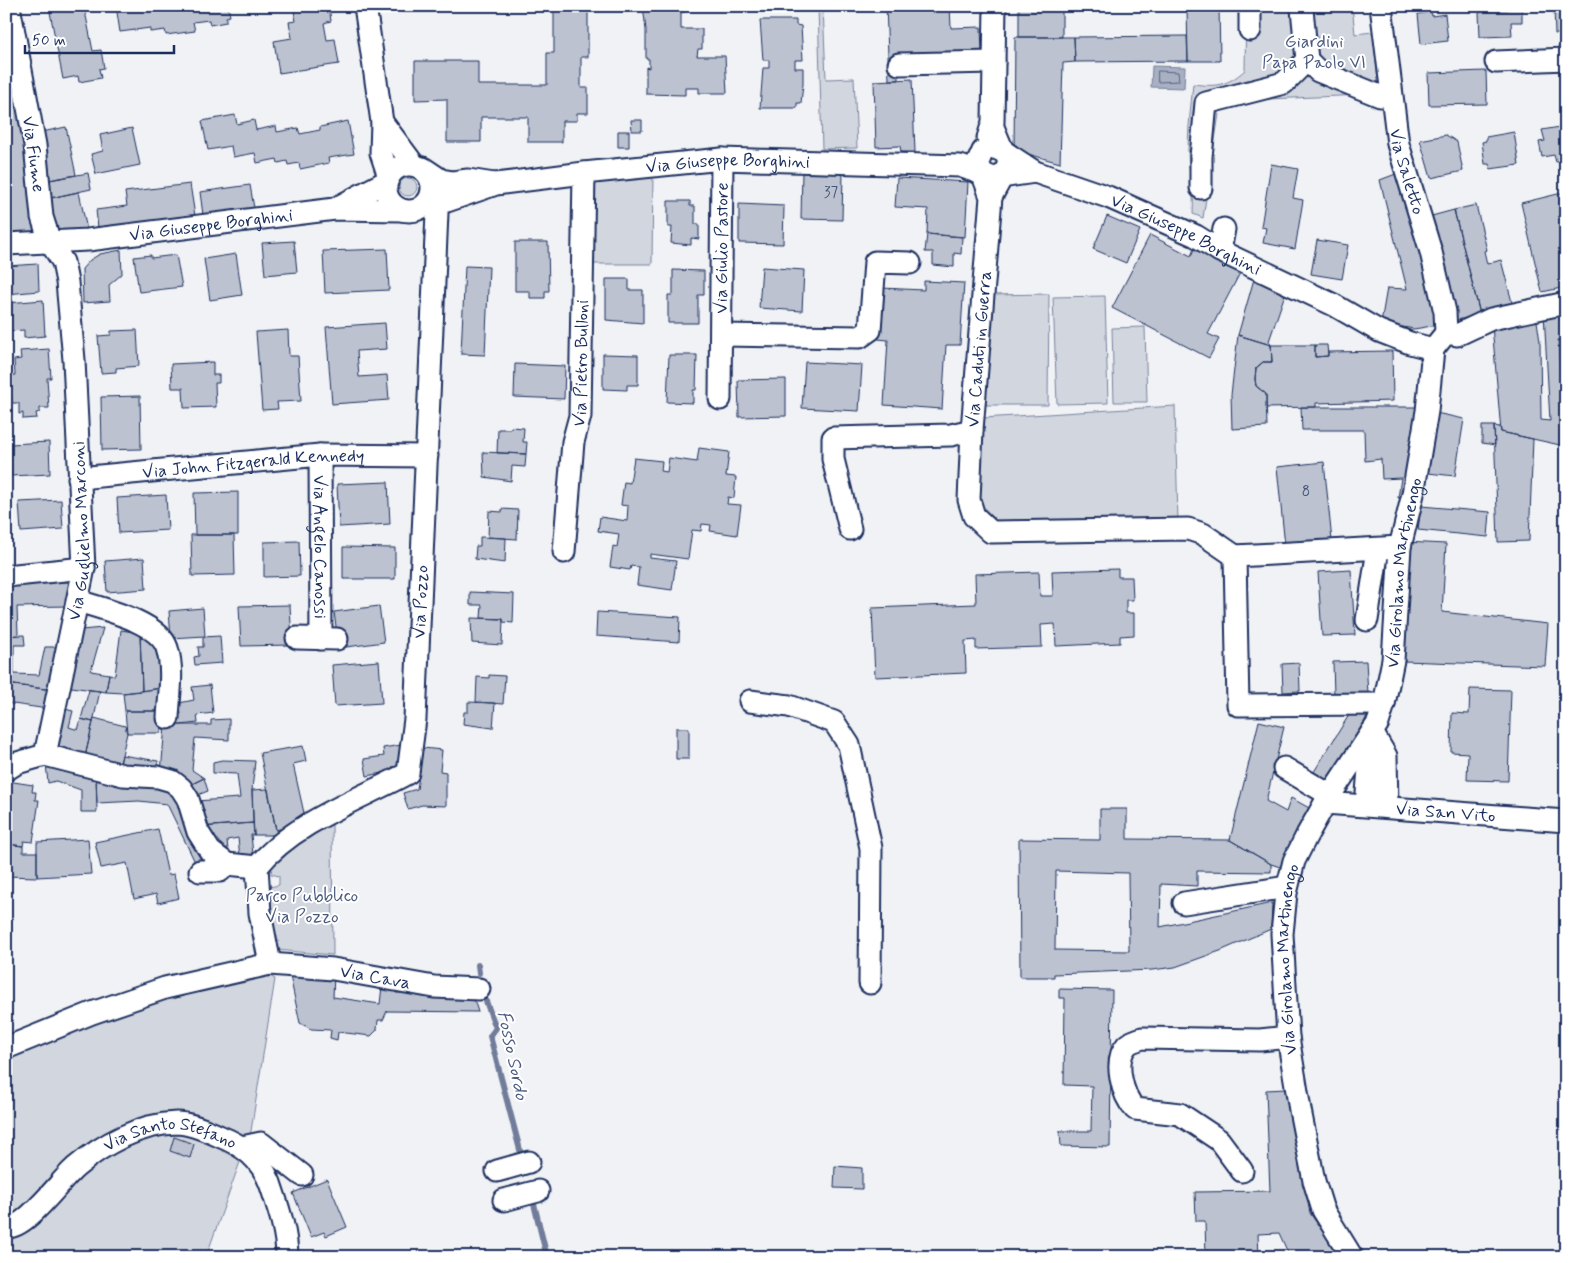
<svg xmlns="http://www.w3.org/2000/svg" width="1572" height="1263" font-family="Mynerve,sans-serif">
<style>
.green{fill:#d2d6df;stroke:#76829e}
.water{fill:#a8b0c2;stroke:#707c9a}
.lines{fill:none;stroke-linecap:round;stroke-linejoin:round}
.shore{stroke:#536386;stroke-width:1}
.stream{stroke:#707c9a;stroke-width:6}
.building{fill:#bcc2d0;stroke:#1b2f5e;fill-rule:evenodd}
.minor-casing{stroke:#1b2f5e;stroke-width:25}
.minor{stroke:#fff;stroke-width:21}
.labels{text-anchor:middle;stroke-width:4;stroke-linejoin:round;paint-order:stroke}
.number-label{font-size:15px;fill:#43547a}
.park-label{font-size:18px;fill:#49597e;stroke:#fff}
.street-label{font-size:18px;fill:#1b2f5e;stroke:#fff}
.water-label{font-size:19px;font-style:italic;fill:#4c5c81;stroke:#fff}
</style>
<rect width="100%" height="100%" fill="#f1f2f5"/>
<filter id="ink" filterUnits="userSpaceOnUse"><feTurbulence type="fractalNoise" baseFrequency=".02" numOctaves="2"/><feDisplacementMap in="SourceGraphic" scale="10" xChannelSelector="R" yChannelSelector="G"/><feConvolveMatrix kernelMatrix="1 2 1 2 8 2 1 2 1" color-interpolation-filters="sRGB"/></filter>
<g filter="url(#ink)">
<!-- green -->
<path class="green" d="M818,6H823L826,79L854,78L857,148L822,149Z
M1246,6H1288C1294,9 1341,6 1352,6L1355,34L1373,32L1379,91L1363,95L1221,101L1203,218L1193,214C1195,191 1188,173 1188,150C1188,128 1191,106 1193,84C1216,87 1227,86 1245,70Z
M653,172L652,264H593L594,181Z
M399 187a9 9 0 1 1 18 0a9 9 0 1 1-18 0Z
M1049,294L1048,405H986L990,295Z
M1105,296L1108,403L1057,404L1053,297Z
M1145,327L1147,402H1114L1112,328Z
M1175,406L1178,522L1002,527L979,502L983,418Z
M332,821L333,955L277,950L269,887L279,885V876L271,874L273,859Z
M254,967L275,979L251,1131L206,1257H6V1070L19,1046Z"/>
<!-- water -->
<path class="water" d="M1152,66L1185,67L1184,88L1151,87Z"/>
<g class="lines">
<!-- shore -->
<path class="shore" d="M1158,71L1178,72L1179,81L1158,82Z"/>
<!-- stream -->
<path class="stream" d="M478,965L479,973
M484,996L496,1028L490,1036L520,1150
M534,1204L547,1257"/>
</g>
<!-- building -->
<path class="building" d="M79,6H84L93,51L101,50L104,68L99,69L101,78L79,82L78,76L63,79L50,12Z
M116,6H228L230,16L226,17V22L210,25L209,20L193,22L195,31L166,35L165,30L150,32V28L120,32Z
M293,6H329L331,21L324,23L327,40L335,39L339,64L279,73L274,41L292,38L289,22L296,21Z
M403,6H433V12H403Z
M554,6H588V57H581V88H588V113H577V121H562V142H528V117H481V142H447V99L415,100V61H478V85H547V53H554Z
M643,6H685V12H681V29H702V49H698L697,56H725L727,93H699V88H685V95L646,94V67L649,68V59H646V30Z
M886,6H950L951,28L981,27L982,53L898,56L899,80H889Z
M1019,6H1062V37H1019Z
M1187,6H1219L1220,61H1188Z
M1507,6H1522V22H1511L1512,36L1480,37L1479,12L1508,10Z
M1554,8H1566V34H1555Z
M1431,12L1432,16L1445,14L1448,41L1421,44L1418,14Z
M760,20H796V25L801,26L803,60H795V68H803V84L801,103H797V108H760L763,68H769V60H763Z
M1187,36L1188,61L1075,62L1074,37Z
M1015,37H1074L1075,62L1063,63L1060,163L1014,150Z
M1486,71L1487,104L1429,105L1428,73Z
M912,79L915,152H901L900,146L876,147L874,81Z
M14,83L25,128L37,236L12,237L11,153L6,154V84Z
M235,115L237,124L254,120L256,130L276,126L277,132L298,128L300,134L320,130V127L348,121L354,154L328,158L329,163L300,169L299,163L288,165L287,161L278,163L277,159L257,163L255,153L233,157L231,146L208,150L202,121Z
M631,120H642V131H632Z
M1566,126V160L1556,162L1554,155L1542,157L1539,142L1545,141L1542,130Z
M66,127L76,175L44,181L37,133Z
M132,128L140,165L96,174L91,154L103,151L100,135Z
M618,131H629V147H618Z
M1514,132L1519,165L1490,169L1489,164H1485L1482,142L1486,141V137Z
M1446,135L1457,142L1463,171L1431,178L1420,140Z
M1271,164L1298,169L1293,198L1303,200L1295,249L1263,243L1266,228L1261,227Z
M802,171L843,172L842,220L801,219Z
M1401,172L1437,294L1438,325L1414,329L1381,323L1387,288L1407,289L1380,180Z
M88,173L91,189L46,199L44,181Z
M897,178L968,182L965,237L927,234L928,209L895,207Z
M190,184L195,216L98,228L96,210L127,206L125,192Z
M250,185L254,208L203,215L200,192Z
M79,192L87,230L53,234L46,199Z
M1566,192V287L1542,292L1521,203Z
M668,201H690V206H695V224H699V239L691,238V245L671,243L672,227H668Z
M739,204L784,206L783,244L739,243Z
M1476,205L1487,250L1484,251L1487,264L1501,260L1513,306L1480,314L1454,210Z
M1454,210L1480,314L1454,321L1428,217Z
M1107,216L1140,230L1126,263L1093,249Z
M927,234L962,237L961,254L954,253V267L933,265V252H925Z
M1150,235L1191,256L1194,249L1240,273L1208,334L1219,339L1209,358L1112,308Z
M1317,240L1348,245L1342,279L1311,274Z
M294,241L297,272L265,275L262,243Z
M515,242H548L549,291H545V298H530V291H515Z
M387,249L389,290L325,293L323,251Z
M121,250L122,274L109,285L110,301L83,303L82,269L90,260L100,254Z
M236,254L242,295L210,300L204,259Z
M151,255V258L176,255L182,287L139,292L134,257Z
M38,264L39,291L6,294V266Z
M465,266L489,267L485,355L461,354Z
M762,267L804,270L802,311L759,308Z
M673,270L704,271V295H698V323H668V295H673Z
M606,279H629V290H643V323L606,320Z
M1254,279L1285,294L1269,341L1271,345L1238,335Z
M924,281L964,283L960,345H946L942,409L884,405L888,340L878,339L881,288L924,290Z
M43,300L45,336L24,338V330L10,331L8,303Z
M1563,312L1566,322V338L1558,339L1562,402H1566V431H1561L1560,445L1501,432L1492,325L1536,314L1540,342L1541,420L1550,421L1544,313Z
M385,323L387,349L357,351L359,377L387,375L389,400L332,404L326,327Z
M137,330L139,366L116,368V372L101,373L98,336L111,335V331Z
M288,330L289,356H298L301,401L277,402L278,409L262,410L256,332Z
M1238,335L1271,345L1272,362H1263L1256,368L1255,379L1256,386L1266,394L1267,427L1232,429L1231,395Z
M1271,345H1315V357L1328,356V352L1392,351L1393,401L1316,403V407L1266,408V394L1256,386L1255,379L1256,368L1263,362H1272Z
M1315,345H1327L1328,356L1315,357Z
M49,349L51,378H47L49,408H40V412L36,413L37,418L23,419V413L19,414V403H12L10,375H15L14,360L21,359L20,351Z
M603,354L638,355V385H627V390L603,389Z
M669,355H697L696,390H693V403L667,402Z
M213,362V375H219V383H215L216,407L184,408L183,388H172L171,364Z
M805,362L862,365L859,411L802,408Z
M515,364L565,366L564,399L514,397Z
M786,379V416L739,417L738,380Z
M140,396L141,449L102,450L101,397Z
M1301,407H1416L1403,497L1398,498L1401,478L1382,479L1381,459L1365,461L1364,430H1302Z
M1436,413L1464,419L1455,476L1428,473Z
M1482,426H1494L1495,445L1482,443Z
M1494,426L1500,427L1501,432L1533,439L1529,541L1498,542Z
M511,427L524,428L523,442H527L526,454L497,453L498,429H510Z
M49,442L50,474L11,476L10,444Z
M699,448L729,452L726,476L736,477L734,498L728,497L727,504L741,505L737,535L710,531L711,525L702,524L701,531L692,530L688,559L650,554V558L676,561L672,590L637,585L639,567L631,566L630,570L610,567L613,546L617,547L619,534L598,531L600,517L627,521L628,506L621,505L624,482L630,483L634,458L662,461L661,471L667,472L669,458L697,462Z
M483,452L526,454L525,467L512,466L511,481L484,477Z
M1324,462L1332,541L1285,546L1277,467Z
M388,482L390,524L339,527L337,484Z
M238,492V535H195L194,493Z
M166,495L168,530L119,533L117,498Z
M61,500L63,529L21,532L19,502Z
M1421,506L1490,512L1488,537L1418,530Z
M502,509L518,510L517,539L488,537L489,511L502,512Z
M191,535H234L235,575L192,576Z
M480,537L506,538L505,563L475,559L476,546H480Z
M299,541L300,576L264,577V542Z
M1405,542L1446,544L1442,612L1548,624L1545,666L1403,661L1405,643H1401Z
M343,547L395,548V579H343Z
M144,558L146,589L107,592L105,561Z
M1118,569V577H1132L1133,600H1126V613H1134V635L1120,636V643L1056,646L1055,624L1041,625L1042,647L976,649V640L965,641L966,673L875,677L872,608L976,604L975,574L1039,572L1040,596H1053L1052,571Z
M1351,570L1355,635L1322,636L1318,572Z
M53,582H72L68,606L17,607L18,635L6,636V586Z
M470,592L514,594L513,623L503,622V619L481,618L482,605H470Z
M290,605L292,645L241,646L239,606Z
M379,606L384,642L339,648L334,612Z
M203,608L205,636L171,638L169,611Z
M597,612L680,617L679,642L596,636Z
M471,618L503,619L502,645L472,643Z
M103,628L91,671L109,674L106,692L65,686L81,630Z
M121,630L140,633L142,691L123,693L106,692L109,674L115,675Z
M140,633L160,643L162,688L142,691Z
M24,635L25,645H14V674L39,675L45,647H63L53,690L6,684V636Z
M220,636L222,663L195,665L194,657L199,656L198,647H203V637Z
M379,661L382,703L335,706L332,665Z
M1366,661L1368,694L1334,695L1333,662Z
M1299,663L1300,691L1283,692L1282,664Z
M489,675L505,676L503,704L476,702L477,677L489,678Z
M6,684L53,690L48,709L6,703Z
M210,685L213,713L197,715L198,723L172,726L171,715L181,714L179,703L194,700L192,687Z
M162,688L161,711H125L123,693Z
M1470,689L1511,690L1508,781L1467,780L1468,753L1451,752L1452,713L1469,714Z
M89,690L100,691L93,722L81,719Z
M468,702L495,703L493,728L463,724L464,712H468Z
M61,708L73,711L69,727L78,730L81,719L93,722L84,761L54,751Z
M125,711H161V733H127Z
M1368,713L1361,731L1326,786L1312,775L1349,715Z
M94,718L125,726L127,733L119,768L84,761Z
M229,719V740L195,738L192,770L204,778L190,785L161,773L165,725H211V720Z
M1259,721L1284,727L1266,801L1286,812L1291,798L1311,809L1283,868L1271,864L1230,840Z
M676,728H689V759H676Z
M401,745L399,766L392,767V771L367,776L364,759L384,756L383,748Z
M303,746L306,761L293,764L306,822L276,830L260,753Z
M423,748L442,750L440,771L446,772V806L422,805L408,809L403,793L417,789Z
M122,755L158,761V772L119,768Z
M222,760L255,761L252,790L253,823L200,827L196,801L240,798L237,774L213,773V762Z
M46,764L96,775L97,812H81V790L56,781L48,783Z
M96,775L173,790L207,856L195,862L167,804L139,801L97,803Z
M204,778L208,791L195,796L190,785Z
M7,781L33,785L32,792H36L35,800H39L33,842L24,841L23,846L6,844Z
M268,789L277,835H254L252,790Z
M1100,809H1127V839L1230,840L1271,864V872L1197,871V886L1161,884L1160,927L1272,903L1271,929L1220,951L1175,967L1152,970L1054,974V977H1020L1019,839L1100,840ZM1056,871L1128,873L1129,951L1055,950Z
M253,823L254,835H251L253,854L240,858L238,838L227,840L228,850L218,851L200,827Z
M158,829L168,875L174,874L179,898L158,903L156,894L134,899L127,863L101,868L95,842Z
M88,839L91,874L37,877V842Z
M6,844L23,846V852H37V877L6,876Z
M334,974L333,997L380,1004L382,986L391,987L396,993H472L478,1012L387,1011L383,1020H378L377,1030L371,1036L338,1032L337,1040L330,1038L331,1030L311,1029L300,1023L290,976Z
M1059,989L1112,990L1110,1147L1061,1146L1060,1131H1091L1092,1086L1064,1085L1065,998H1059Z
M1286,1089L1310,1213L1340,1257H1290L1279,1233L1258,1234L1259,1257H1206L1205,1221H1196L1195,1192L1270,1191L1266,1090Z
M174,1137L194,1144L190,1158L170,1151Z
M835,1166L862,1168V1189L834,1188Z
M327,1179L347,1227L326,1236L324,1232L311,1237L293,1193Z"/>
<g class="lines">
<!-- minor casing -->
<g class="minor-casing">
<g id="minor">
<path d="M365,6L382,122L381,153L389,177"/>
<path d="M1250,6V30"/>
<path id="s1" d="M1381,6L1398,144L1431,252L1445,312L1446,333"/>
<path d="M1307,60L1318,71L1380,96"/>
<path d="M1496,62L1566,59"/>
<path d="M899,64L994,62"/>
<path d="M382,122L414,165"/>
<path id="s2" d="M993,127L1003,151L1035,172L1108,197L1196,236L1220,251L1334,305L1379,331L1410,343L1433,349"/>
<path d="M988,138L993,122L995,6"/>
<circle cx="409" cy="188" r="23"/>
<path d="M423,168L441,180L453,182L468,180L494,184"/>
<path d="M1201,188V157L1206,103L1284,83L1307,60L1302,9"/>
<path id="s3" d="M427,203L447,201L496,184L584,173L722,159L960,166L994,178L1035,172"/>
<path d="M338,207L387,181"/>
<path id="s4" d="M6,244L88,240L335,209L402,210"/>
<path d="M1220,251L1224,229"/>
<path d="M1446,333L1457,335L1491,319L1566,303"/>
<path d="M722,335L860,337L870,330L875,262L910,263"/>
<path id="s5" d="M720,399L722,159"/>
<path d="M972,430L969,500L974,516L991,532L1188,529L1203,534L1235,556"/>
<path id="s6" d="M320,455L321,639"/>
<path id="s7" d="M79,478L320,455L427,456"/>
<path id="s8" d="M850,529L833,459V438L951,435L972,430L991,197L1009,164L1006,153L993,147L983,151L978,162L991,197"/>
<path id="s9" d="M564,552L573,442L580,416L584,173"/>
<path d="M6,576L84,568"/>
<path d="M78,601C103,609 159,622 167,648C174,670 169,696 168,718"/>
<path d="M1367,620L1378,549"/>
<path d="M297,638L337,639"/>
<path d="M750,701L789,706L834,722L849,745L871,848L870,983"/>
<path d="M1384,704L1238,705L1235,556L1400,547"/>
<path d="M1372,732L1386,756L1387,806"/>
<path d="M45,755L123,775L158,777L172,781L181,788L188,799L198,832L210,851L227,864L257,867"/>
<path d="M1284,768L1330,795"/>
<path id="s10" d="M6,770L17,763L45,755L84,568L74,360L67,282L63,262L50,242L42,217L35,145L9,6"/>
<path id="s11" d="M1325,803L1566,821"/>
<path d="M1366,805L1372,732"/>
<path d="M200,871H220L227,864"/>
<path d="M1184,903L1287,887"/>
<path id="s12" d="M270,964L260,913L257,867C294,822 358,800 408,773L415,719L437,213V203L433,189"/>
<path id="s13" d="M6,1048L92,1013L165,988L270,964L333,969L434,987L479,989"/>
<path d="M242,1147L261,1143L302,1175"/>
<path d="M497,1171L529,1162"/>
<path d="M1242,1171L1219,1140L1180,1114L1135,1109C1122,1095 1113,1061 1127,1045C1130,1042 1137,1040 1142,1038L1260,1040L1288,1037"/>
<path d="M504,1200L538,1191"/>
<path id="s14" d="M6,1227C26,1230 61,1179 76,1167C103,1144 140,1124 176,1123C190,1123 206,1130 219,1136C244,1146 260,1158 270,1183C278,1207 287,1231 287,1257"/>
<path id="s15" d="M1352,1257L1323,1210L1314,1181L1300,1110L1288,1037L1282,934L1286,893L1294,861L1307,835L1325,803L1378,723L1384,704L1393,660L1400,547L1413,494L1427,411L1433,349L1446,333"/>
</g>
</g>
<!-- minor -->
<use href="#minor" class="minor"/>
</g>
</g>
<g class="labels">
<!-- number labels -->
<g class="number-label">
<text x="831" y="197">37</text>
<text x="1306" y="496">8</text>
</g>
<!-- park labels -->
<g class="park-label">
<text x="1314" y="47">Giardini<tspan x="1314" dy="21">Papa Paolo VI</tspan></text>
<text x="302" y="901">Parco Pubblico<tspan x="302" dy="21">Via Pozzo</tspan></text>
</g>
<!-- street labels -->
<g class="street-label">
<text transform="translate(34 154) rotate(82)" y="6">Via Fiume</text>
<text dy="6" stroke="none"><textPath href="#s3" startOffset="305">Via Giuseppe Borghini</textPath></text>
<text dy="6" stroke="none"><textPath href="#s1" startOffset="168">Via Saletto</textPath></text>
<text dy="6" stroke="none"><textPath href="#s4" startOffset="206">Via Giuseppe Borghini</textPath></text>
<text dy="6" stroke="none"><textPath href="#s2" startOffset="228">Via Giuseppe Borghini</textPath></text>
<text dy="6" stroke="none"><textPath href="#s5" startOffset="151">Via Giulio Pastore</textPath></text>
<text dy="6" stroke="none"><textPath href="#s8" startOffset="314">Via Caduti in Guerra</textPath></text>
<text dy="6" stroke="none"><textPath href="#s9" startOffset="190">Via Pietro Bulloni</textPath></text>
<text dy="6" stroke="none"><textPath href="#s7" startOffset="175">Via John Fitzgerald Kennedy</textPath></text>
<text dy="6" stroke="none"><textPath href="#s10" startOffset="270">Via Guglielmo Marconi</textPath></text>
<text dy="6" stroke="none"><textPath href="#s6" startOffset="92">Via Angelo Canossi</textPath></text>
<text dy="6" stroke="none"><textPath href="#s15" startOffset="724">Via Girolamo Martinengo</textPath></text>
<text dy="6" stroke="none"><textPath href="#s12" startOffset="449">Via Pozzo</textPath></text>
<text dy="6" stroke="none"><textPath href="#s11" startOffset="121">Via San Vito</textPath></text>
<text dy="6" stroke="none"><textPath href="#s15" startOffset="310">Via Girolamo Martinengo</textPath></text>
<text dy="6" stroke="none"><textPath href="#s13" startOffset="384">Via Cava</textPath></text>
<text dy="6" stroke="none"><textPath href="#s14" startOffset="199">Via Santo Stefano</textPath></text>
</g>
<!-- water labels -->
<g class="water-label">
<text transform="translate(514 1055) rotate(78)" y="7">Fosso Sordo</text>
</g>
</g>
<!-- margin -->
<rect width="1572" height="1263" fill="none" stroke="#fff" stroke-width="25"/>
<rect x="12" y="12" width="1547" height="1238" fill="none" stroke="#1b2f5e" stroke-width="2" filter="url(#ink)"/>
<!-- scale -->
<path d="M25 45v8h149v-8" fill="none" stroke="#1b2f5e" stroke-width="2.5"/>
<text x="32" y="45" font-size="15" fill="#1b2f5e" stroke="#ffffff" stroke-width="4" paint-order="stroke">50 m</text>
</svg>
